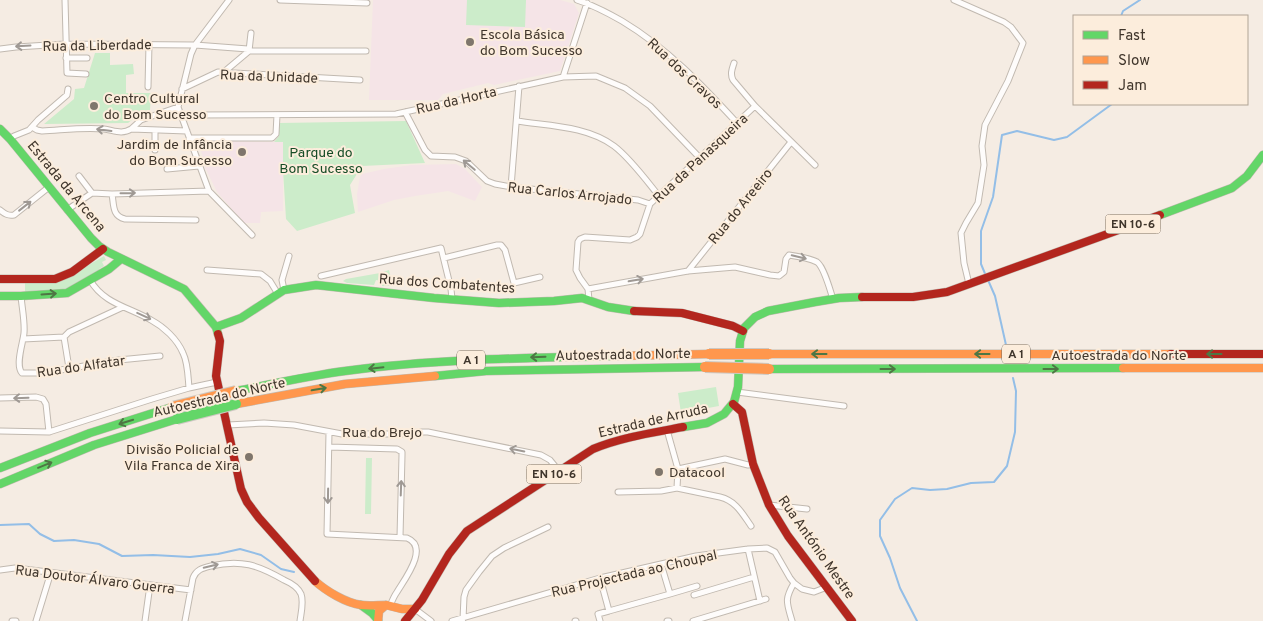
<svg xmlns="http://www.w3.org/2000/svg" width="1263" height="621" font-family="Overpass,sans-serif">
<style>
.education{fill:#f5e4e7}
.green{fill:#ccecca}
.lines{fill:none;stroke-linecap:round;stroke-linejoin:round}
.stream{stroke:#93bee7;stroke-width:2}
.street-casing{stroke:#c1b9b0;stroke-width:7}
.fast-casing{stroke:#c1b9b0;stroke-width:9}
.slow-casing{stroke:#c1b9b0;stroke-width:9}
.jam-casing{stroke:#c1b9b0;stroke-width:9}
.street{stroke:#fefcfb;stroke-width:5}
.fast{stroke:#63d668;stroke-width:8}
.slow{stroke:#ff974d;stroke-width:8}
.jam{stroke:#b3261e;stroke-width:8}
.fast-bridge-casing{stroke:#cdc8c2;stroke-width:12;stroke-linecap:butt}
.slow-bridge-casing{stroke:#cdc8c2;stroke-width:12;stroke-linecap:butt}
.fast-bridge{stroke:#63d668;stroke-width:10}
.slow-bridge{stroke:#ff974d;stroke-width:10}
.oneway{stroke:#9f9994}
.oneway2{stroke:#4e7644}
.poi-dot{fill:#7f766c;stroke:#fceddc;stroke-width:2}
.labels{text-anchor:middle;stroke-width:4;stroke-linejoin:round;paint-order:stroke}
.shield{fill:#fceddc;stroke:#786d61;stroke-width:1}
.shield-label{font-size:12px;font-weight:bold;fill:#40362c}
.poi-label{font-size:14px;fill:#40362c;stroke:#fceddc;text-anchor:start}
.street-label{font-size:14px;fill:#40362c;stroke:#fceddc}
.park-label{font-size:14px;fill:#164c26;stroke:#fceddc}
</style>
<rect width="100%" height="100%" fill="#f5ece3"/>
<!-- education -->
<path class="education" d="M373,0H560L574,4L579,13L560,71L494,85L488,83L443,94L438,100H369Z
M212,141L283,142V211L261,212L260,223H244L217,192L201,159L203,157L199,146H212Z
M456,164L465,169L482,187L475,201L448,191L415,196L394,200L358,212L357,194L360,177L362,174L384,169L412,165Z"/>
<!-- green -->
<path class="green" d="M467,0H526L525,27L466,25Z
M95,53H110V65L133,64L134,74L126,75V93H151L150,110L137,116L128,123L44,124L74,99L75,89L84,88Z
M406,121L425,163L362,166L350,185L355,213L297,231L286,219L283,170V142H274L279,136V123Z
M104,256L106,260L102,262L104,266L99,269L100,271L65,290L25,293V283H41L42,281L82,269Z
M389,270L393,286H382V281L376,280L374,285L347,283L343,281L346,279L380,273Z
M716,387L719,406L681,413L678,393Z
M366,458H372L371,514H365Z"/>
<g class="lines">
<!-- stream -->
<path class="stream" d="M1121,16L1123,11L1140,0
M986,276L981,264V231L993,197L1002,135L1017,131L1054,140L1067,137L1112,104
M988,280L995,296L1006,345
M0,525L29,524L40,534L54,541L74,540L99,544L122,556L153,555L190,557L218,554L240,549L261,555L281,569L294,572
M917,621L900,588L890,558L880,536V520L895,499L912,488L930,490L947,489L971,483L994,482L1007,466L1015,432L1016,391L1013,378"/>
<!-- street casing -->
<g class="street-casing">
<path id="street" d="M65,0L67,73L86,74
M229,0L195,45L191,54L178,107L209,191L252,235
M280,0L367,3
M577,0C593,5 608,13 622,21C667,48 702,85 737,123
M954,0L1004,22L1011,27L1023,43L1008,81L985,125L982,146L984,165L978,203L966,223L961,233L964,263L969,284
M0,49L16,47L65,44L195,45L248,49L249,51H366
M66,58H87
M734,63C732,69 730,74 733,80L755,106L815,165
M224,72L249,51L251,33
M563,77L587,3
M148,87L149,44
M182,89L218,72L360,80
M405,112L425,150L431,156L455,157L466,161L487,181L495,184L511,187L638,200L650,204
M182,118L194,115L396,114L563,77L596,76L625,88L650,106L699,157
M517,121C549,126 587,126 614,146C630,158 646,180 659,196
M32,127L37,130L42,131C63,130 84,127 104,129C113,130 122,135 131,129L187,131
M131,129L141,120L178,107
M189,138H272L276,134L277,115
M10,139L14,136L29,130L38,120L67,95L68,89
M155,150V131
M167,169L199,166
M79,176L92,193
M511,187L519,86
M112,194C114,205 112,216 125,219L196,220
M0,210C5,214 8,216 14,215L49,187
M67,210L92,193L112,194L209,191
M444,258L497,245H501L505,250L514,283L540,277
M207,270L261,274L270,281L278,294
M688,271L791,142
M321,276L441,248L451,289L452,299
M90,280C104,304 129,307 151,320C164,327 177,339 183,353C188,363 188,377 189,388
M588,289L688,271L735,267L770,275L779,276L784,272L786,259L789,255C796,256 811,259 817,262C824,267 830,290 833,299
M284,290L282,280L289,256
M21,296C22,308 25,322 24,333C23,343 15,365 22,373H43L119,360L160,356
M589,300L588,289L580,278L576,270L578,242L580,239L585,237L630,240L637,237L640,234L650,204L755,106
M64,337L69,368
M23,339L64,337L69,332L123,307
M737,392L844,406
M0,398L36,397L43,399L46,404L49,432
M228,425L264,423L294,425L342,434H400L420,432H428L541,455L550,460L559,471
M667,430L678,469L677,488
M0,431L49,432L152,399L189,388L217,382
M329,432L327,534L407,538C430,547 404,580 397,592C394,596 392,601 390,606
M329,447L397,449L402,452V455L400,537
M678,469L725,459L748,465L753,464
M618,492L661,491L677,488L720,497C736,501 742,513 751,526
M769,505L807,509
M748,549L760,601
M0,570L15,568L24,569L191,590
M600,578L609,611L670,594L661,564
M670,594L697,586
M694,595L754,577
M415,609L431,621
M463,619L464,597L466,590L479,572L492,556L504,548L548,527
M12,621H16
M36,621L51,572
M145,621L150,585
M185,621L193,578C196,570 202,568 211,566C241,559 258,565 284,580C291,583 298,587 301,594C304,602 301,613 300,621
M452,621L600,578L696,556L748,549L767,548L775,552L790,578L794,583L802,589L814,592L827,587
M575,621H576
M600,621L598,614L609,611
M667,621H669
M693,621L766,599
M792,621C787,603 784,600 794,583"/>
</g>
<!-- fast casing -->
<g class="fast-casing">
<path id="fast" d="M0,129L10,139L91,238L99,246L108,252L184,289L216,327L218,334
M1160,215L1232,188L1247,176L1263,155
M0,296H21L67,293L109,269L121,259
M216,327L241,318L284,290L316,285L434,298L499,303L554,301L582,298L608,307L634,311
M769,369L1123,368
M435,376L486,371L705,367
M236,391C272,384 308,376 345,371C434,359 524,358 614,356
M683,427L707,423L724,414L734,402L738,387L740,341L744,328L755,317L768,311L815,302L839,298L862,297
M0,468L90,433L172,407
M0,484L94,445L177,419
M361,605L372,613L378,620"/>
</g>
<!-- slow casing -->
<g class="slow-casing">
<path id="slow" d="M769,354H1171
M614,356L709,354
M1123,368H1263
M236,404L345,384L435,376
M315,581C326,591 346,603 361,605C369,606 378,605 386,605
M378,621L379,611L386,605L402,609H415"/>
</g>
<!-- jam casing -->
<g class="jam-casing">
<path id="jam" d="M0,279H55L72,272L103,249
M862,297H913L947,292L1160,215
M634,311L682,313L733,326L743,331
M218,334L220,341L216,376L241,489L247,502L259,518L315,581
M1171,354H1263
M733,404L742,412L753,464L769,505L788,536L852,621
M405,621L422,600L449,554L467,531L593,449C622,437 652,433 683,427"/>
</g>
<!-- street -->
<use href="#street" class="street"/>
<!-- fast -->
<use href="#fast" class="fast"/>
<!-- slow -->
<use href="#slow" class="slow"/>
<!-- jam -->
<use href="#jam" class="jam"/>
<!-- fast-bridge casing -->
<g class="fast-bridge-casing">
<path id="fast-bridge" d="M177,419L236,404"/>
</g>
<!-- slow-bridge casing -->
<g class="slow-bridge-casing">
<path id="slow-bridge" d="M709,354H769
M705,367L769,369
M172,407L236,391"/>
</g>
<!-- fast-bridge -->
<use href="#fast-bridge" class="fast-bridge"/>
<!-- slow-bridge -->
<use href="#slow-bridge" class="slow-bridge"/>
</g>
<!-- one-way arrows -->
<defs><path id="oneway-shaft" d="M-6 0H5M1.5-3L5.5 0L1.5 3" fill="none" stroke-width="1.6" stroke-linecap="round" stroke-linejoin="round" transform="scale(1.25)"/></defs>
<g class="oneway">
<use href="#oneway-shaft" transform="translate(23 46) rotate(177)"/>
<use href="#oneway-shaft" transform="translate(104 130) rotate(-173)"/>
<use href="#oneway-shaft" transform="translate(469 165) rotate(-140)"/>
<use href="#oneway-shaft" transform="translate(128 193) rotate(-1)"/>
<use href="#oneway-shaft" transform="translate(25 206) rotate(-38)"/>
<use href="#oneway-shaft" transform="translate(799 257) rotate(14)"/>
<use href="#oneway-shaft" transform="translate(636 280) rotate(-10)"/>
<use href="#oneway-shaft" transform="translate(144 316) rotate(25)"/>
<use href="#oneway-shaft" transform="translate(21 398) rotate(178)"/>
<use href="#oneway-shaft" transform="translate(517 450) rotate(-169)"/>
<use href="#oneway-shaft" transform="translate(401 488) rotate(-88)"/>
<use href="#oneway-shaft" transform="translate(328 496) rotate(91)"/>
<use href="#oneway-shaft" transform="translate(211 566) rotate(-13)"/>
</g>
<g class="oneway2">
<use href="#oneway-shaft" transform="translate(49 294) rotate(-4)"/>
<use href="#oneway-shaft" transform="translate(819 354) rotate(180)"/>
<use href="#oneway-shaft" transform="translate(982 354) rotate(180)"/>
<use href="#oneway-shaft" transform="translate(1214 354) rotate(180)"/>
<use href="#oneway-shaft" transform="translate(538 357) rotate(178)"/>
<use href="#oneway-shaft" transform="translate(376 368) rotate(174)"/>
<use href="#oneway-shaft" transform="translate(888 369)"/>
<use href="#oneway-shaft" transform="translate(1051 369)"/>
<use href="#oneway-shaft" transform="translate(319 389) rotate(-10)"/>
<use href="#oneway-shaft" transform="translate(126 422) rotate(163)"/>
<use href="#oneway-shaft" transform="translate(45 465) rotate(-22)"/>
</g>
<!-- markers -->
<g class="poi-dot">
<circle cx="470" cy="42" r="5"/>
<circle cx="94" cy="106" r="5"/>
<circle cx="242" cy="152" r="5"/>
<circle cx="249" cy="457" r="5"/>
<circle cx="659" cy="472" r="5"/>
</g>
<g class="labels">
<!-- shield labels -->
<g class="shield">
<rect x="1105.5" y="214.5" width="55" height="19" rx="4"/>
<rect x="1002" y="344.5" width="28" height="19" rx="4"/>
<rect x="457" y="350.5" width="28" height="19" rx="4"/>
<rect x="526.5" y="464.5" width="55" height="19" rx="4"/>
</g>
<g class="shield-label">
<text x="1133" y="228">EN 10-6</text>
<text x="1016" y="358">A 1</text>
<text x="471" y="364">A 1</text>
<text x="554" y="478">EN 10-6</text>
</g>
<!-- poi labels -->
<g class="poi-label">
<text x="480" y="39">Escola Básica<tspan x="480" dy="16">do Bom Sucesso</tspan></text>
<text x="104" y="103">Centro Cultural<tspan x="104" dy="16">do Bom Sucesso</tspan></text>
<text x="232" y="149" text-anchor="end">Jardim de Infância<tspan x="232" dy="16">do Bom Sucesso</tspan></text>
<text x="239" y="454" text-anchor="end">Divisão Policial de<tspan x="239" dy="16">Vila Franca de Xira</tspan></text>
<text x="669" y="477">Datacool</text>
</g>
<!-- street labels -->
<g class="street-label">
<text transform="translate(97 45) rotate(-1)" y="5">Rua da Liberdade</text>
<text transform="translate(685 73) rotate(43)" y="5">Rua dos Cravos</text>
<text transform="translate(269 76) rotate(2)" y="5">Rua da Unidade</text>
<text transform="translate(456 100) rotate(-13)" y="5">Rua da Horta</text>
<text transform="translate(700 158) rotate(-43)" y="5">Rua da Panasqueira</text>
<text transform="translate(67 186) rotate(50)" y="5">Estrada da Arcena</text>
<text transform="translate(570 193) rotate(6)" y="5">Rua Carlos Arrojado</text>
<text transform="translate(740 206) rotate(-51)" y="5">Rua do Areeiro</text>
<text transform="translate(447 283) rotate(4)" y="5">Rua dos Combatentes</text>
<text transform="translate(623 354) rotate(-1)" y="5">Autoestrada do Norte</text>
<text x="1119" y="360">Autoestrada do Norte</text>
<text transform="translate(81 366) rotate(-8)" y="5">Rua do Alfatar</text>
<text transform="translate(219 397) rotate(-13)" y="5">Autoestrada do Norte</text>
<text transform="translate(653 420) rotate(-13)" y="5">Estrada de Arruda</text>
<text x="382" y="437">Rua do Brejo</text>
<text transform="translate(817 547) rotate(55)" y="5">Rua António Mestre</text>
<text transform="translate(634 573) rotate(-13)" y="5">Rua Projectada ao Choupal</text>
<text transform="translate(95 579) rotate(7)" y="5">Rua Doutor Álvaro Guerra</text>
</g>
<!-- park labels -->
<g class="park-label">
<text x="321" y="157">Parque do<tspan x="321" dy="16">Bom Sucesso</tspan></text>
</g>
</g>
<!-- legend -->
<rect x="1073" y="15" width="175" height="90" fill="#fceddc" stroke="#b1a496"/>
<rect x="1083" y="31" width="25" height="8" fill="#63d668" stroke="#b1a496"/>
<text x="1118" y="40" font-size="15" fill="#40362c">Fast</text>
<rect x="1083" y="56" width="25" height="8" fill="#ff974d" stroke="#b1a496"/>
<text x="1118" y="65" font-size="15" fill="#40362c">Slow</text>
<rect x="1083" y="81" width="25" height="8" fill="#b3261e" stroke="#b1a496"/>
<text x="1118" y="90" font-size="15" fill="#40362c">Jam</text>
</svg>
